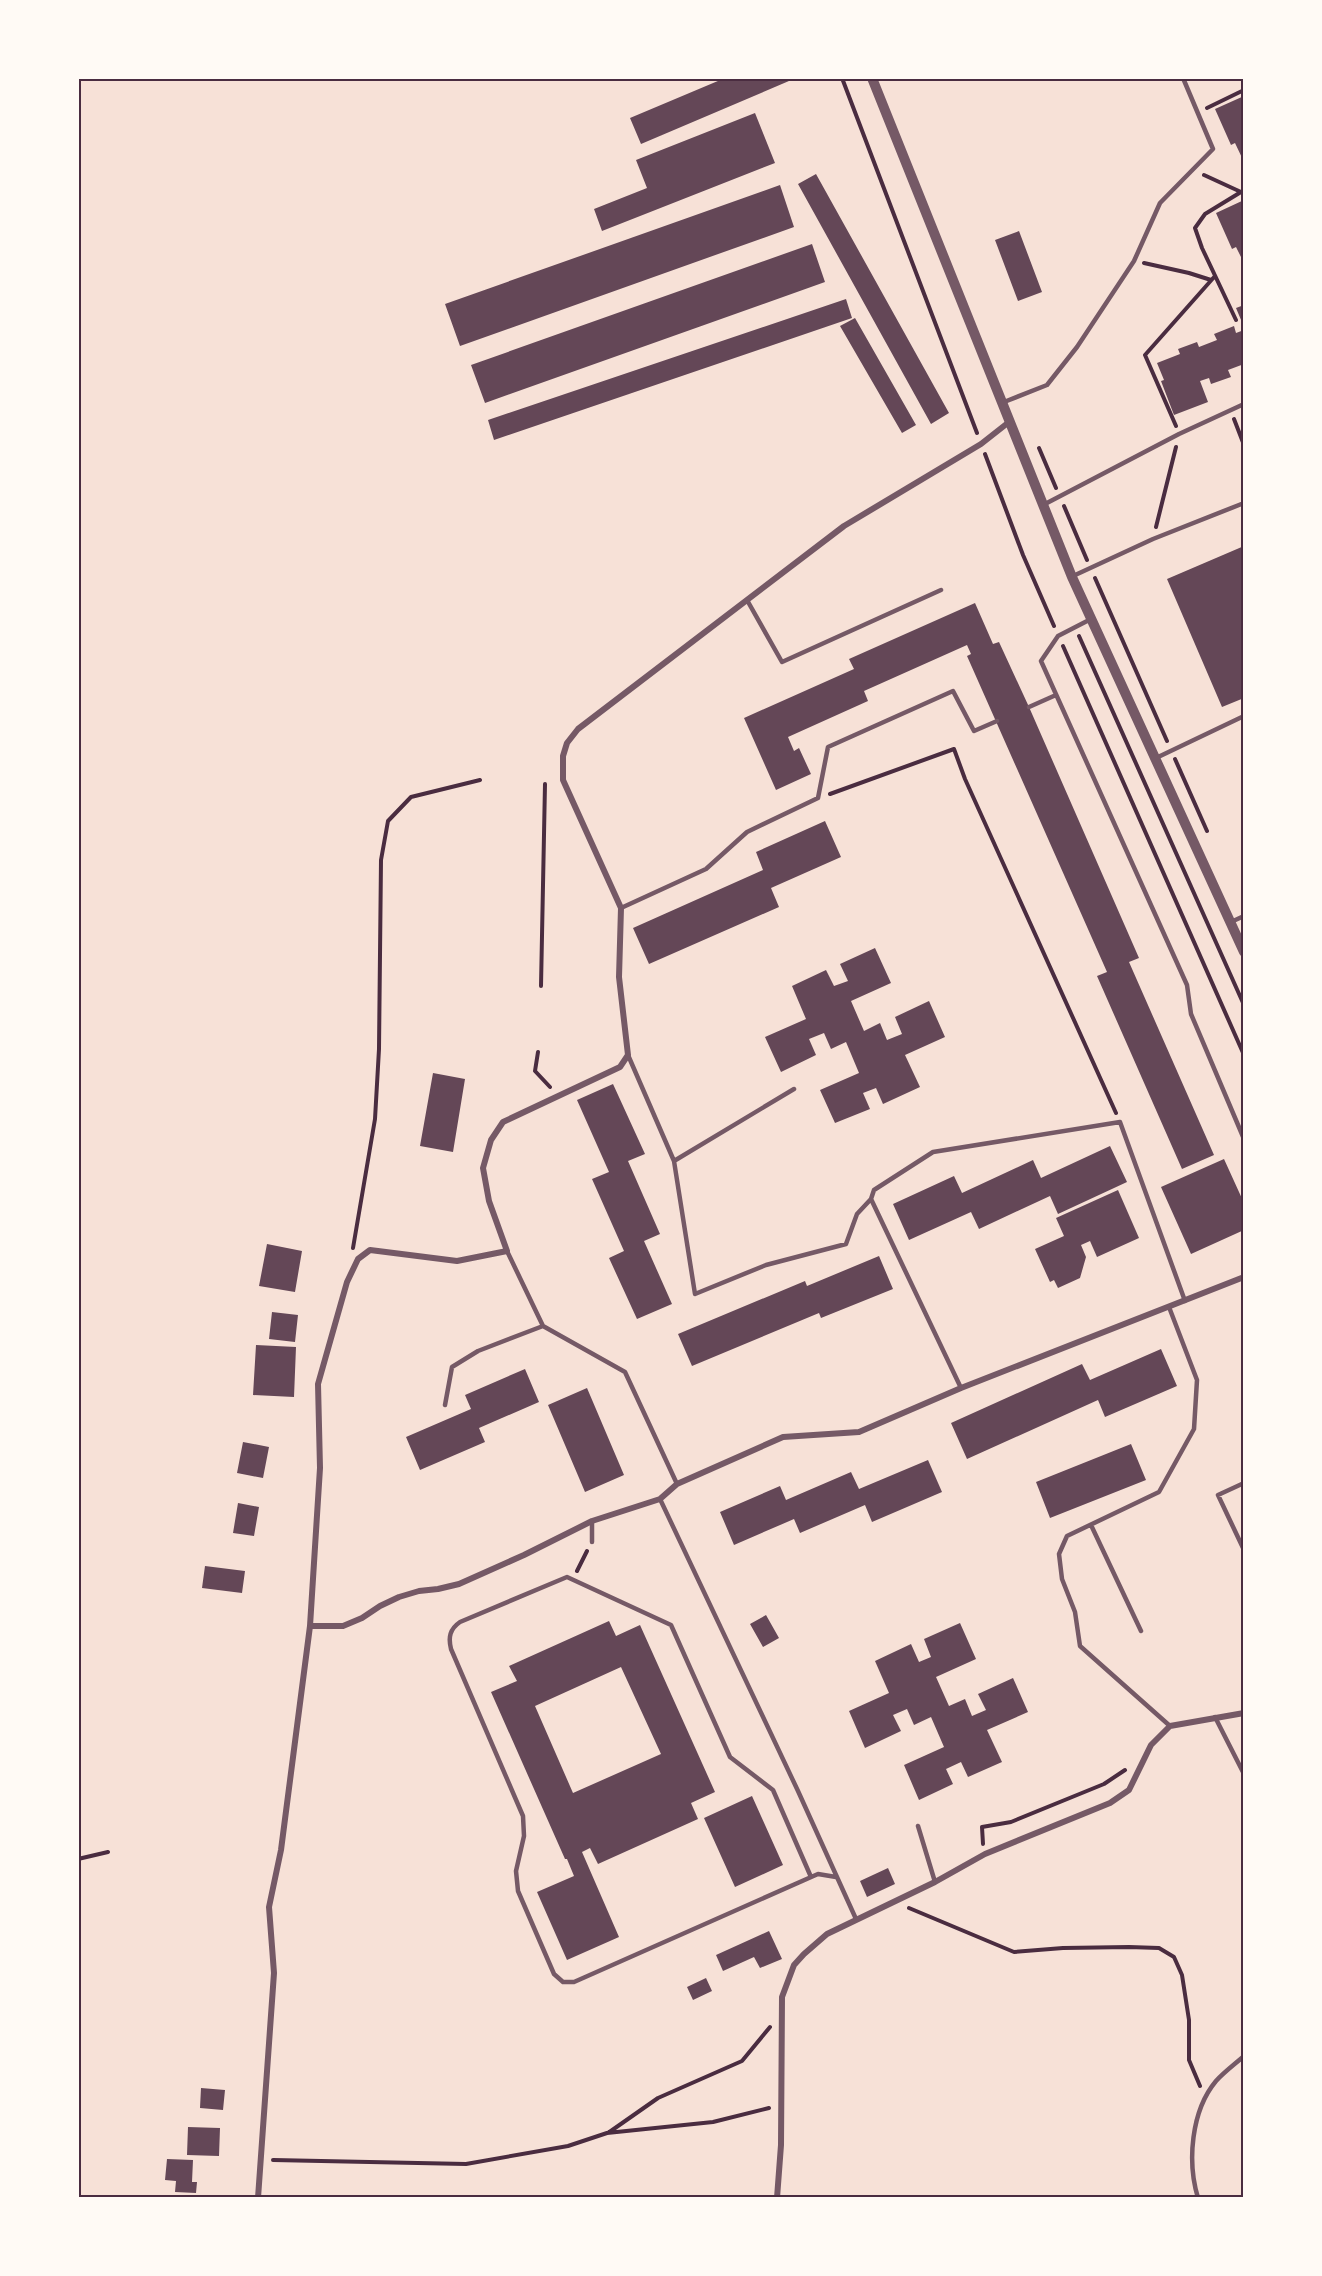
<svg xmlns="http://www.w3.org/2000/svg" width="1322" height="2276" font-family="'IBM Plex Sans',sans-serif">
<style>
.building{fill:#644757;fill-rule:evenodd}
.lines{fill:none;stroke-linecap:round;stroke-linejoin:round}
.path{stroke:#4a2c40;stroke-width:4}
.service{stroke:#755966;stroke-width:4.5}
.minor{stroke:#755966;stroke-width:6}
.tertiary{stroke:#755966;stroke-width:10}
.neatline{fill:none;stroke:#4a2c40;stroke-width:2}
</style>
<rect width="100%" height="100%" fill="#f7e1d7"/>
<!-- building -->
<path class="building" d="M725,78H796L641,144L630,118Z
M1244,96V162L1235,143L1231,145L1215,109Z
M755,113L775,163L602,231L594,209L647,188L636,160Z
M816,174L949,413L931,424L798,184Z
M780,185L794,227L460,346L445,304Z
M1244,200V263L1236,247L1232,249L1216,213Z
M1019,231L1042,292L1018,301L995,240Z
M812,244L825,282L485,403L471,365Z
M846,299L852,318L494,440L488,420Z
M1244,305V327L1236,308Z
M855,318L916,425L902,433L840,326Z
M1234,326L1236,333L1244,330V364L1228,370L1231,377L1211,384L1209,378L1200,381L1208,402L1174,415L1161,381L1164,380L1157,363L1180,354L1178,349L1197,342L1199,347L1217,340L1214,334Z
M1244,546V698L1222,707L1167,579Z
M975,603L993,644L999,642L1029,707L1139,958L1129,962L1214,1155L1182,1169L1097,976L1107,972L967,656L971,654L967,645L864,691L868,701L788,737L794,751L799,748L811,774L776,790L744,718L854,669L849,659Z
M825,821L841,857L771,888L779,907L649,964L633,928L763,870L756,852Z
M875,948L891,983L851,1001L864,1031L880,1023L887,1040L902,1034L895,1017L929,1001L945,1037L905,1055L920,1087L883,1104L876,1088L863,1093L870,1109L835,1123L820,1090L859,1073L846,1042L831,1049L824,1033L809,1039L816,1055L781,1072L765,1037L806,1019L792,986L826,970L834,986L848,981L840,964Z
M433,1073L465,1079L453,1152L420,1146Z
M613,1084L645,1154L628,1161L660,1234L644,1241L672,1304L637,1319L609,1258L624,1251L592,1179L609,1172L577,1100Z
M1110,1146L1127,1182L1058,1214L1050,1196L979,1229L971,1212L909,1240L893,1204L954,1176L962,1193L1033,1160L1041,1178Z
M1224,1159L1244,1203V1230L1191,1254L1161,1187Z
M1118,1190L1139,1238L1097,1257L1090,1241L1081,1245L1086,1257L1080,1278L1058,1288L1054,1280L1050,1282L1035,1249L1064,1236L1056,1218Z
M267,1244L302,1251L295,1292L259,1286Z
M879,1256L893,1289L821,1318L819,1313L692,1366L678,1334L805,1281L807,1286Z
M272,1312L298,1315L295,1342L269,1339Z
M256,1345L296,1347L294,1397L253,1395Z
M1161,1349L1177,1386L1105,1417L1098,1400L967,1459L951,1423L1082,1364L1090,1380Z
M525,1369L539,1402L479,1428L485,1442L420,1470L406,1437L471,1409L465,1395Z
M587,1388L624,1475L585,1492L548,1405Z
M243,1442L269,1447L263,1478L237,1473Z
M1131,1444L1146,1480L1050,1518L1036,1482Z
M928,1460L942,1492L872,1522L865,1505L800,1533L794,1519L734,1545L720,1512L780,1486L786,1500L851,1472L859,1489Z
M238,1503L259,1507L254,1536L233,1533Z
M205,1566L245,1571L242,1593L202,1588Z
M766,1615L779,1638L763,1647L750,1624Z
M609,1621L616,1636L640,1625L715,1792L691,1803L698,1819L598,1864L590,1848L582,1852L619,1937L567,1960L537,1892L574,1876L567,1859H565L491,1692L517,1681L509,1666ZM621,1667L661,1754L573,1793L535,1706Z
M960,1623L976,1659L936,1677L949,1706L965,1699L972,1716L986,1710L978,1694L1013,1678L1028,1712L987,1730L1002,1762L968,1777L961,1762L946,1769L953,1784L919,1800L904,1765L944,1747L931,1717L914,1725L907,1709L893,1715L901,1731L865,1748L849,1711L889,1693L875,1661L911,1644L919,1662L931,1657L924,1639Z
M752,1796L783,1865L735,1887L704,1818Z
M888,1868L895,1884L867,1897L860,1881Z
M769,1931L782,1959L760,1968L754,1957L723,1971L716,1955Z
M706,1978L712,1991L693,2000L687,1987Z
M201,2088L225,2090L223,2110L200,2108Z
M188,2127L220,2128L219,2156L187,2155Z
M167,2159L193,2160L192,2182H197L196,2193L175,2192L176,2181L165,2180Z
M195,2195H220V2198H194Z"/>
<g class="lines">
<!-- path -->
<path class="path" d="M842,78L977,433
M1207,108L1244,90
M1204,175L1241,192L1244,190
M1144,263L1189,273L1211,280
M1236,320L1202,248L1195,228L1205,214L1241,192
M1234,419L1244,445
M1176,426L1145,355L1215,276
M1039,448L1056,488
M985,454L1023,555L1054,626
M1064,506L1087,560
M1156,527L1176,447
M1095,578L1167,741
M1079,636L1244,1005
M1063,646L1244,1055
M1175,759L1207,831
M830,794L954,749L965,779L1116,1113
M541,986L545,784
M538,1052L535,1071L550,1087
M353,1248L375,1119L379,1049L381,860L388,821L411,797L480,780
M577,1571L587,1551
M983,1844L982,1827L1011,1822L1104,1784L1125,1770
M78,1859L108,1852
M909,1908L1014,1952L1063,1948L1129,1947L1159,1948L1174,1957L1182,1975L1189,2020V2060L1200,2086
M608,2133L658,2098L742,2061L770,2027
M273,2160L466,2164L568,2146L607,2133L713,2122L769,2108"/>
<!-- service -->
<path class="service" d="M1004,402L1047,385L1077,347L1134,261L1160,203L1213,149L1183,78
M1045,504L1179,434L1244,404
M1073,576L1153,539L1244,503
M747,600L782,662L941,590
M1091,619L1058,636L1041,661L1187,985L1191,1014L1244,1139
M1029,707L1056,695
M1156,758L1244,716
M621,908L706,869L747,832L818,798L828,747L953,691L974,731L997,721
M1231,922L1244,916
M628,1055L674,1161L695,1294L766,1265L846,1244L857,1214L871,1199
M674,1161L794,1089
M507,1251L543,1326L625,1372L677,1484
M1169,1307L1197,1380L1194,1429L1159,1492L1067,1536L1059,1554L1062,1579L1075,1612L1080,1646L1170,1726
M961,1388L871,1199L874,1190L933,1152L1120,1122L1185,1301
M445,1405L452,1367L478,1351L543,1326
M1244,1483L1218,1495L1244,1550
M660,1499L798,1791L856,1919
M1091,1525L1141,1631
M592,1542V1521
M1215,1717L1244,1774
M918,1826L935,1882
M811,1877L773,1790L730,1757L671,1625L567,1577L460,1622C450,1629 448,1637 451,1649L523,1816L524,1836L516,1871L518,1891L554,1974L563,1982H574L818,1874L836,1877
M1198,2198C1187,2162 1191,2111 1216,2081C1224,2072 1235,2064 1244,2056"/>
<!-- minor -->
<path class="minor" d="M310,1626H343L362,1618L380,1606L399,1597L419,1591L438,1589L459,1584L524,1555L592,1521L660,1499L677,1484L783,1437L859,1432L961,1388L1244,1277
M258,2198L274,1973L269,1907L281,1850L310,1626L320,1468L318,1384L347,1282L358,1259L370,1250L457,1261L507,1251L489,1201L483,1168L491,1140L503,1122L620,1067L628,1055L619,977L621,908L563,780V756L567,743L578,729L844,526L981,444L1009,422
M777,2198L781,2145L782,1997L794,1965L804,1954L827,1934L935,1882L985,1854L1110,1803L1129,1790L1151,1745L1170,1726L1244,1713"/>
<!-- tertiary -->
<path class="tertiary" d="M872,78L1072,577L1244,952"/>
</g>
<!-- border -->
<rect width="1322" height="2276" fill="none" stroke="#fffaf5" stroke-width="159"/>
<rect x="80" y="80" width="1162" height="2116" class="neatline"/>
</svg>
